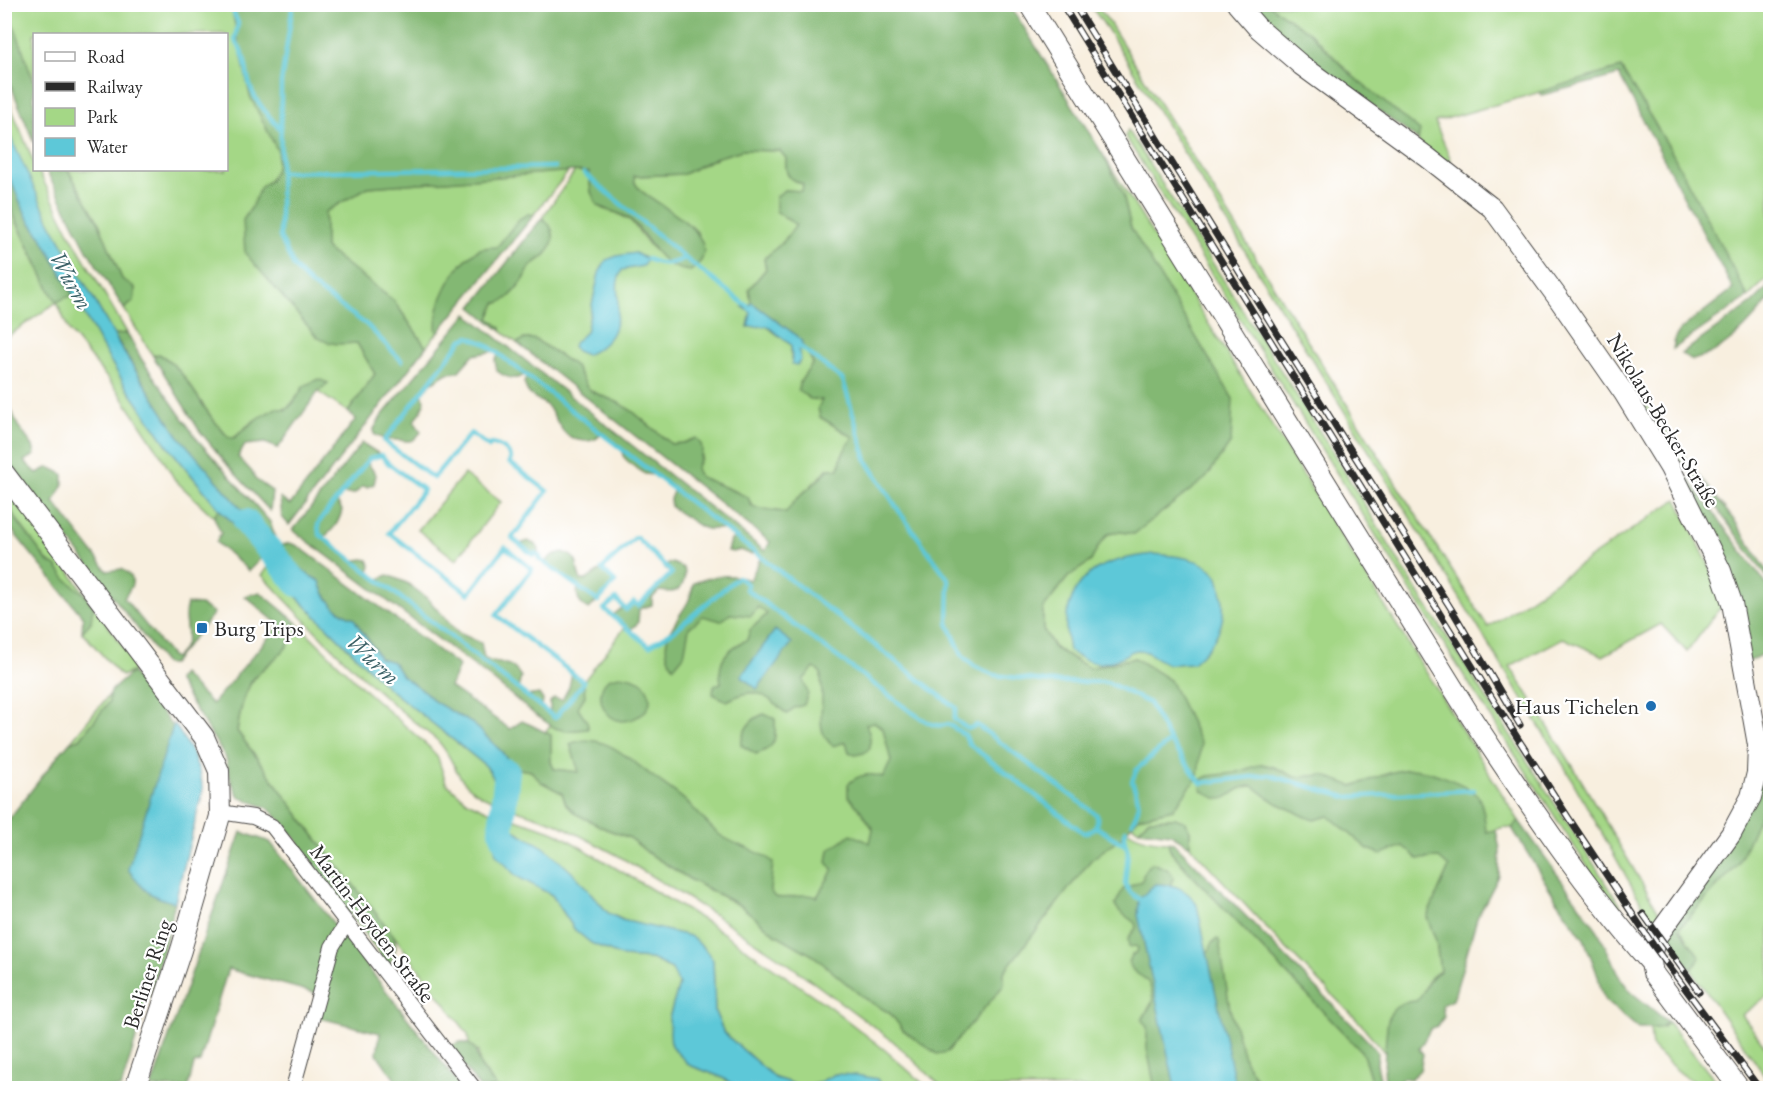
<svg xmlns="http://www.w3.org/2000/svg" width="1775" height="1093" font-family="'EB Garamond',serif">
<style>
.green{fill:#a4d786;stroke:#688158;stroke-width:1.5}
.forest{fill:#83b873;stroke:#57724f;stroke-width:1.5}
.water{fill:#5dc8d8;stroke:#447a82;stroke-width:1.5}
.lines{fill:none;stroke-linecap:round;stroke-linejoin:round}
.stream{stroke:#5dc8d8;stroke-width:4.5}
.river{stroke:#5dc8d8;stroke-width:26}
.street-casing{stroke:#4a4846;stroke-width:16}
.secondary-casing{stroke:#4a4846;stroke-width:22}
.street{stroke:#fff;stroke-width:14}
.secondary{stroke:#fff;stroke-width:20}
.rail-casing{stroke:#2b2b2b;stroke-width:7}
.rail{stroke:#fff;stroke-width:4.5;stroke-dasharray:14;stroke-linecap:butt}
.poi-dot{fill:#1f6fb2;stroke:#fff;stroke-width:2}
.labels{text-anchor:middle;stroke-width:4.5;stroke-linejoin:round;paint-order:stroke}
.street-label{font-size:22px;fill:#2b2b2b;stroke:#fff}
.poi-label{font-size:22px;fill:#2b2b2b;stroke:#fff;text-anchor:start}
.water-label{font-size:24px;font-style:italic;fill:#3c6268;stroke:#fff}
</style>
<rect width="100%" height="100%" fill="#fff"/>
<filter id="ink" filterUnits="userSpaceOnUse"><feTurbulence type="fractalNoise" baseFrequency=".0167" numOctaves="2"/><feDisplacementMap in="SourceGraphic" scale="12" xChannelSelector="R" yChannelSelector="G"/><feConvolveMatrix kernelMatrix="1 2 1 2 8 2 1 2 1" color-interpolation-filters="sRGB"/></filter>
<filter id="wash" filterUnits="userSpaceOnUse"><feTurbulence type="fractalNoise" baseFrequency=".008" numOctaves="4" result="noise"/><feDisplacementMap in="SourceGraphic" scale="24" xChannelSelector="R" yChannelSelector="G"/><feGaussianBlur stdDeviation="1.35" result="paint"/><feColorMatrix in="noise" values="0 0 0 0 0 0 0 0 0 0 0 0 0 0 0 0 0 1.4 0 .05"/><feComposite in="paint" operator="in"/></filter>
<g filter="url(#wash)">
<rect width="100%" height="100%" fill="#f8efdf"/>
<!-- green -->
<path class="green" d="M5,4L250,5L350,331L375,374L348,412L318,392L327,383L304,386C286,415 288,406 260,417C251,421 242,431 234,438L228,437C221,429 213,420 207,411C193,391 182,367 159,354L153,356L124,309L134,301L135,288L122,279L98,221L68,170H226V34H34V83Z
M1090,5H1096L1109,22L1397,485L1488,627L1677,499L1717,582L1723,604L1687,652L1661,624L1603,656L1563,638L1510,666L1574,768L1660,914L1652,922L1564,766L1108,30Z
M1269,5H1770V276L1748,297L1669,147L1621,69L1435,122L1451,160H1442L1426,149L1310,33Z
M4,90L34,163V170H38L71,236L130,338L125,333L114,335L49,220L11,140L5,123Z
M1128,130L1334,454L1409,578L1621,906L1617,909L1611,903L1468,682L1125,136Z
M742,150L780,151L786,158C785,174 788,180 803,184L802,191L784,190V218L796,224L784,241L764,259L766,269L749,289L751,302L749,308L745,307L751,313L748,327L766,326L791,345V359L799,352L802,342L813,363L800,382L822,400L820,417L853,437L842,455L839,469H827C815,486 797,494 786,513L766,509L758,510L737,492L700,477L696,469L702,456L693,439L684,443L672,444L632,411L619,403L593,392L587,387L575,366L536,340L524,339L517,343L501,331V328L489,318L496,303C508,299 517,290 524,279C527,275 527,270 531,266C535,262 542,259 546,254C557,241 555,227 542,218L575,171L589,172L591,192L603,209L617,213L631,221L651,247L673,267L703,253L697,232L691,226L640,190L635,183L634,176L684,174L715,158Z
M1102,153L1519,821L1512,828L1504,827L1486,833L1449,867L1427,917L1436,941L1440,971C1422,982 1429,985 1420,998C1413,1006 1398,1011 1390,1016L1385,1053L1361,1024L1278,940L1190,846V831L1175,818L1148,819L1139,830L1132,825L1139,817L1173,809L1135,658L1089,668L1055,648L1043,629V609L1068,577L1091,561L1098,547L1108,534L1121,532L1134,534L1146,524L1131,228L1123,194Z
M569,171L426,347L394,301L325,248L324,212L368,187Z
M4,196L51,293L74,297L125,385L167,445L219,509L214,517L175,480L159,452L120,394L69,331L57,302L5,338Z
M1638,393L1695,470C1675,470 1648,416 1637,399Z
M464,474L501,502L456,560L418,530Z
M11,490L137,666L132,672L121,676L82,632L91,622L56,566L47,561L13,514L9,500Z
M270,565L291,591L387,687L486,766L499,786L496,802C482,797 465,787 458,773C451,761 447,750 437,740C373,691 317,634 262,575Z
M738,577L1121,837L1128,831C1140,839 1153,841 1168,842L1170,850L1188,871L1361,1051C1368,1063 1368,1077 1375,1088H943L893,1041L790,965L715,915L617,855L556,823L511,808L514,768L531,771L541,782L562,793L566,804L576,814L606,829L630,838L648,853L691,880L741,906L775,934L814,956L865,999L890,1013L904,1031L947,1052L952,1047L573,773L554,769L551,762V736L545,732L625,627L649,646L675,630Z
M294,620L366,691L429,747L438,758L446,783L467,801L491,812V830L542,890L552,895L575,930L623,957L651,959L672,969L679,985L669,1018L689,1065L721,1077L739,1088H497L480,1065L478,1052L469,1044L468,1034L394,936L316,838L237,731C240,715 242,700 250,685C263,660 296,653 294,620Z
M110,694L109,702L80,739L70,742Z
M1770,789V994L1742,1015L1770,1053V1083L1691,970L1697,963L1679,928L1738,864Z
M509,817L555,832L710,924L830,1007L885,1050L928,1088H883L877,1079L835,1074L816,1084L798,1085L775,1078L724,1033L715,1012L713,960L608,913L575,875L523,835L510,828L508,823Z
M1668,1022L1721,1088C1691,1088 1672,1066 1652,1047L1650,1028L1663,1027Z"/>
<!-- forest -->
<path class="forest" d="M234,4L1010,5L1102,153L1123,194L1131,228L1233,399L1231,442L1206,478L1134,534L1121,532L1108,534L1098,547L1091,561L1068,577L1043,609V629L1054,648L1089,668L1135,658L1170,680L1201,744L1198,777L1173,809L1139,817L1121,837L1091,860L1004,972V985L947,1052L937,1054L904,1031L890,1013L865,999L814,956L775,934L741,906L691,880L648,853L630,838L606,829L576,814L566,804L562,793L541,782L531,771L514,768L501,751L473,724L435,702L425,692L402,676L393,662L379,658C373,642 361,633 354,618C337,613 324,598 320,581L310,576L280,551L283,545L290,543L298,546L459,666L450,687L510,729L522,721L531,725L551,735V762L554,769L579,772L570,744C601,730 628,758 651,775C663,784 676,792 688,803C699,813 708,826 720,835C737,847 758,849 773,862L770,891L775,897C790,901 800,891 817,897L833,870L827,862L829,850L851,834L870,843L873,829L861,811L848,796V784C859,774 869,773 883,777L891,761L883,729L874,722L866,724L870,736V748L864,753L855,755L849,752L846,742L833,746C816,732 822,716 822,697C822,689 821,681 821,673L814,668L803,680L808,693L804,705L794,708L787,714C763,694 758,685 727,701L713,694L714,686L721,683C717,660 726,649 747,640L750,630L767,614L758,607L751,616L730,614L721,621L703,616L689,628L684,655L674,667C654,643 677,622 688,602C691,596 692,589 694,583C713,575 730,573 750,580L761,557L755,553L750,554L741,550L733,552L728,551L731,540L736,537L725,529H707L701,527L671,507L670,499L674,489L655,475L645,474L629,463L623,456V450L601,434C593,445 574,442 564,432C558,425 554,415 549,408C539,396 529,402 524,382L527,377L524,375C515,382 505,377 497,371L495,360L499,354L495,351L473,355L458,372L447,373L431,383L422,394L425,400L421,412L414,421L421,432C411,444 412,441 398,440C387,440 384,440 374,434V429L381,417L467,314L765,551L770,542L517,343C523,339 529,337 536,340L575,366L587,387L593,392L619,403L632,411L671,444L683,443L696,438C708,449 699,457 696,469L700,477L748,497L751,505C761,512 774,509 786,513C797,494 815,486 828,469H839L842,455L853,437L820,417L818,408L822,400L810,399L798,390L800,382L813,363L797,336L751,302L749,289L766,269L764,259L784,241L796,225L776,211V197L784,190L802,191L803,184C788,180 785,174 786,158L780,151L742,150L715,158L684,174L634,176L635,183L640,190C656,204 718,232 701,261C698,264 694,268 691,271C659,269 651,240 632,221C622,212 608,212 597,205L591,192L589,172L575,171L368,187L325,212V248L394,301L426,347L289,525L282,517L280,498L290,505L356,419L348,412L375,374L357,343C342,344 330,346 317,337L245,253L243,220L251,208L260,188L270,180L276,168L278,152L250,96L232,11Z
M1248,5H1269L1310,33L1351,75L1420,131L1418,140L1312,61Z
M4,8L16,30L34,83V143L5,71Z
M1621,68L1669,147L1748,297L1673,349L1675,338L1680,330L1733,289L1619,75L1542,95L1539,92Z
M5,159L7,161L5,168L27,217L42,238L74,297H67L57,302L51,293L5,196Z
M46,170H68L98,221L122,279L135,288L134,301L124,309L87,250Z
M528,214L534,215L437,334C432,305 454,265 478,250C483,247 490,247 497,247L519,219Z
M542,218C555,227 557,241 546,254C541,259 535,262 531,266C527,270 527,275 524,279C518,288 507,303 496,303L489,318L501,328V331L472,307Z
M1770,285V299C1749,324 1726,352 1693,360L1681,354L1752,303Z
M125,333L130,338L142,360L197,439L270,522L275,536L269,545L243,511L176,434L114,335Z
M159,354C182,367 193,391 207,411C213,420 221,429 228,437L234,438L258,418L276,408L286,410L294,402L304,386L318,379L328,383L318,392L278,448L265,443L245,445L238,457L252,472L255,479L272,491L270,511L229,467L199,430L153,356Z
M5,399H7L18,426L33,446L35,455L24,461L37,473L49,467L63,474V486L54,502L107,571L122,569C137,579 134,584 124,598L171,656L175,658C198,636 179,627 187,604L201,605L214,613L172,664H165L5,457Z
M362,443L381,455L369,459L367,462L376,475L374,484L367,487L363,486L354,494H342L336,500L342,510C339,523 333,530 323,538L353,561L363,559L368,560L371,567L367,573L377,580L388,575L407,583L428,599L457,632L481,643L484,658C499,668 508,656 521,677L518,689L526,696L539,694L543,700L542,708L550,714V702L554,698L562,700L569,687L572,673L584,682L585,696L578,707C581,715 589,719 588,729L566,731L555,728L534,714L493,680L293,530Z
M1689,470H1695L1736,523L1770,575V581Z
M1684,473L1770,589V651L1748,662L1679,474Z
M4,482L10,493L9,500L13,515L47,561L56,566L66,579L85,595L93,606L91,622L82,632L83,617L5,522Z
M219,509L249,539L261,558L249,571L216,542L221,533L214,517Z
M528,541L536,545L539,549L538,556L535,553L533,555L520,544Z
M563,552C583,558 574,569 581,580H586L602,569L615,582L589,609C578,604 576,598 578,587L544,563L553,555Z
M669,563H672L684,568C686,576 684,588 675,591C671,593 664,591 659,591L652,598V605L639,609L638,623L630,630L612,616L623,607L627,609L634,602L638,606L671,574L664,567Z
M260,592L294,620C296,654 267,659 251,682C242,696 240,715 237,731L316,838L394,936L396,947L389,967L287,827L268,808L239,797L231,781L226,758L177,680L182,674L212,704L279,625L245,596Z
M132,672L195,757L199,783L198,809L163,951L121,1088H5V824L62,751L70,742L80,739L109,702L110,694L112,690Z
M620,676C625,676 630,676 634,678C650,683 656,704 642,714C610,737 590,696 607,680C611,677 616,677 620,676Z
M764,714L775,719C776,738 777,748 756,754L741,745C743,730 749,719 764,714Z
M1262,764L1274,767L1295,777L1323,775L1352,786C1372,780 1398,766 1420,770C1433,772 1470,785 1478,796C1484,806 1485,821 1486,832L1496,830L1500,849L1499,876L1477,918L1453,1000L1442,1005L1444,1017L1437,1026L1431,1028L1419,1049L1423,1054L1420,1070L1411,1079L1403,1078L1392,1088H1390C1388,1086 1386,1083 1385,1080C1383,1070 1386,1027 1389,1017C1393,1006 1406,1001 1416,1001C1428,990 1423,982 1440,971L1436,941L1427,917L1449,867L1439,858L1418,859L1403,846L1381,854L1368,849L1329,816L1314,820L1306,817L1273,801L1253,786C1227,786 1231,813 1201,789L1202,779L1208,776L1234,773Z
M1763,766L1770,769L1768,797L1738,864L1679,928L1700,957L1697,963L1691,970L1667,936Z
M1175,818L1186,822L1190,831V846L1171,834L1139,830L1148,819Z
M1519,821L1598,931L1621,979L1631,992L1668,1022L1659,1028H1638L1606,1001L1601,990L1598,976L1584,939L1559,904L1512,828Z
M241,832L270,842L462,1088H401L377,1054L380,1033L320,1018L326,996L228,969L200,1062L194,1064L188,1088H151Z
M1168,842L1174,843L1191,860L1369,1042L1378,1053L1377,1064L1382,1088H1375C1368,1077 1368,1063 1361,1051L1188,871L1170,850Z
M1153,863L1167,869L1174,877L1166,893L1181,1088H1155L1147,1049V1027L1142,1020L1153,1001C1152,994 1151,985 1147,981C1138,971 1135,978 1129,962L1132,955L1137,952L1138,948L1135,946L1129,947L1128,938L1136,928L1135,923L1119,911L1115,905L1123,889L1142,881C1143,874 1145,866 1153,863Z
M1217,939L1219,940L1230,1009L1245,1061L1262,1088H1215L1199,955L1210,950L1212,943Z
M460,1042C481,1046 473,1051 480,1065C484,1073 492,1081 497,1088H480L449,1047Z"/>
<!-- water -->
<path class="water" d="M4,123L49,220L123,351L177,434L243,511L269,545L261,558L249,539L219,509L167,445L125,385L108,357L42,238L27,217L5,168Z
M635,253L647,259L643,266L622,270C615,284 618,288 618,302C618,330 611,344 586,355L576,351L573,346L575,342L586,332L599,273L606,260L617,256Z
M751,302L797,336L802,342L799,351L801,360L797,365L792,364L791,345L767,326L748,327L751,313L743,307H749Z
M280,551L310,576L320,581C324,598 337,613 354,618C361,633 372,643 379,658L393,662L402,676L425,692L435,702L473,724L501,751L514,768L511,808L496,802L499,786L486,766L387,687L291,591L270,565Z
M1154,554C1175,556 1200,557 1215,573C1219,577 1220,585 1221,590C1229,622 1216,643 1193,663C1186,663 1177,665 1169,664C1158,662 1151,651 1139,650C1131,650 1128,654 1122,657C1101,668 1087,663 1069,651C1068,642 1065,631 1066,622C1072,569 1108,559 1154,554Z
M775,630L792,643L757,689L741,676Z
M174,723C188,745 200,764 203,790L175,902C150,898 142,889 128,869Z
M491,812L509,817L508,823L510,828L544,847L575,875L608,913L622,920L690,936L704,948L713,960L715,1012L724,1033L775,1078L798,1085L816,1084L835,1074L856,1075L877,1079L883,1088H739L721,1077L689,1065L671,1046L669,1018L679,985L672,969L651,959L623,957L591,943L575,930L552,895L516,876L496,854L491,830Z
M1155,884C1174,884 1187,888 1197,905L1236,1088H1175L1138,915L1139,899Z"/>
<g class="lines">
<!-- stream -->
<path class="stream" d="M230,4L238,23L235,40C249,59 244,72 252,91C258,105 271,118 281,130
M293,4L281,83L280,237L294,267L311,285L367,325L402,361
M281,172L555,167
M584,173L685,258L752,310
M647,259C661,265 671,265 685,258
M469,337L484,343L495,351L956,708L954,719L968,729L977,725L1097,815C1098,825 1095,831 1084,833L969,744L965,735L948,724C934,730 922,718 910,711L746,589L748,585L738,577L675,630L649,646L604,609L616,599L626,610L634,602L638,606L672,573L636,537L602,569L615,582L598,601L539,559L540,557L535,553L533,555L512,538L547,491L509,462L511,459C508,449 501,446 491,444L489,447L471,433L433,478L384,441L462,340Z
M797,344L843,380L867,461L901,514L949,580L948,623L962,655L974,666L994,675L1051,682H1107L1149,703L1170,741L1201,783L1269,775L1346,797L1474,790
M381,455L389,464L424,490L389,533L469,594L505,547L532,569L496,615L584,682L555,718L319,534L318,524L322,518L369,459Z
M1132,822C1143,803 1138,800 1132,781L1137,769L1170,741
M1096,827L1125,845
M1126,830L1124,838L1128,852L1125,884L1130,892L1139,899"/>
<!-- river -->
<path class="river" d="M246,522L298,584
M505,771L507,772L501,830L509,849"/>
</g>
</g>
<g filter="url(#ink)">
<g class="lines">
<!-- street casing -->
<g class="street-casing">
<path id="street" d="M220,812L253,817L272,826L474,1088
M293,1088L332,947L346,924"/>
</g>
<!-- secondary casing -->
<g class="secondary-casing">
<path id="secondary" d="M1029,4L1471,717C1527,801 1583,886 1650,962
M1237,4L1257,27L1301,65L1427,157L1492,208L1558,298L1624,393L1670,468L1721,571L1732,603L1753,717L1758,745L1757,773L1751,797L1731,834L1658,935C1652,949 1649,958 1653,973L1739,1088
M4,473L204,737L219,771L220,816L181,950L135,1088"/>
</g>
<!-- street -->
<use href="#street" class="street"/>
<!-- secondary -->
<use href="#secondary" class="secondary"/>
<!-- rail casing -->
<g class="rail-casing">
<path id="rail" d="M1062,4L1494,701L1568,817L1653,945L1759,1088
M1074,4L1280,338L1455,615L1520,725
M1643,914L1699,992"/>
</g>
<!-- rail -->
<use href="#rail" class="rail"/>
</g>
</g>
<!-- markers -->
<g class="poi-dot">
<rect x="196" y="622" width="12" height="12" rx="3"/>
<circle cx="1651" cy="706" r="6"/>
</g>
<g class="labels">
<!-- street labels -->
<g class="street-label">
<text transform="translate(1664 420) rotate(59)" y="8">Nikolaus-Becker-Straße</text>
<text transform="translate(373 923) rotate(53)" y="8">Martin-Heyden-Straße</text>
<text transform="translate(147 974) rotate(-72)" y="8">Berliner Ring</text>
</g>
<!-- poi labels -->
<g class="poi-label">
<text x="214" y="636">Burg Trips</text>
<text x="1639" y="714" text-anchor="end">Haus Tichelen</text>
</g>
<!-- water labels -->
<g class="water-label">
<text transform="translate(71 280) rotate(61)" y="8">Wurm</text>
<text transform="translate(373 659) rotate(43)" y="8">Wurm</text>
</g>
</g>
<!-- margin -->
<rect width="1775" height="1093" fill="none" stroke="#fff" stroke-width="24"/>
<!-- legend -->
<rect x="33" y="33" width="195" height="138" fill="#ffffff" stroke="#aaaaaa" stroke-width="1.5"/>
<rect x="45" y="52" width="30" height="9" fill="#ffffff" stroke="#aaaaaa" stroke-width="1.5"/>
<text x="87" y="63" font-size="18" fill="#2b2b2b">Road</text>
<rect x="45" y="82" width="30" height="9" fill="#2b2b2b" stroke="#aaaaaa" stroke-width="1.5"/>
<text x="87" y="93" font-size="18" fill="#2b2b2b">Railway</text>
<rect x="45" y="108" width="30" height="18" fill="#a4d786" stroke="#aaaaaa" stroke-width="1.5"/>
<text x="87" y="123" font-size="18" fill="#2b2b2b">Park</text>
<rect x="45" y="138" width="30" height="18" fill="#5dc8d8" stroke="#aaaaaa" stroke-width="1.5"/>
<text x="87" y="153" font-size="18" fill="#2b2b2b">Water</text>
</svg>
